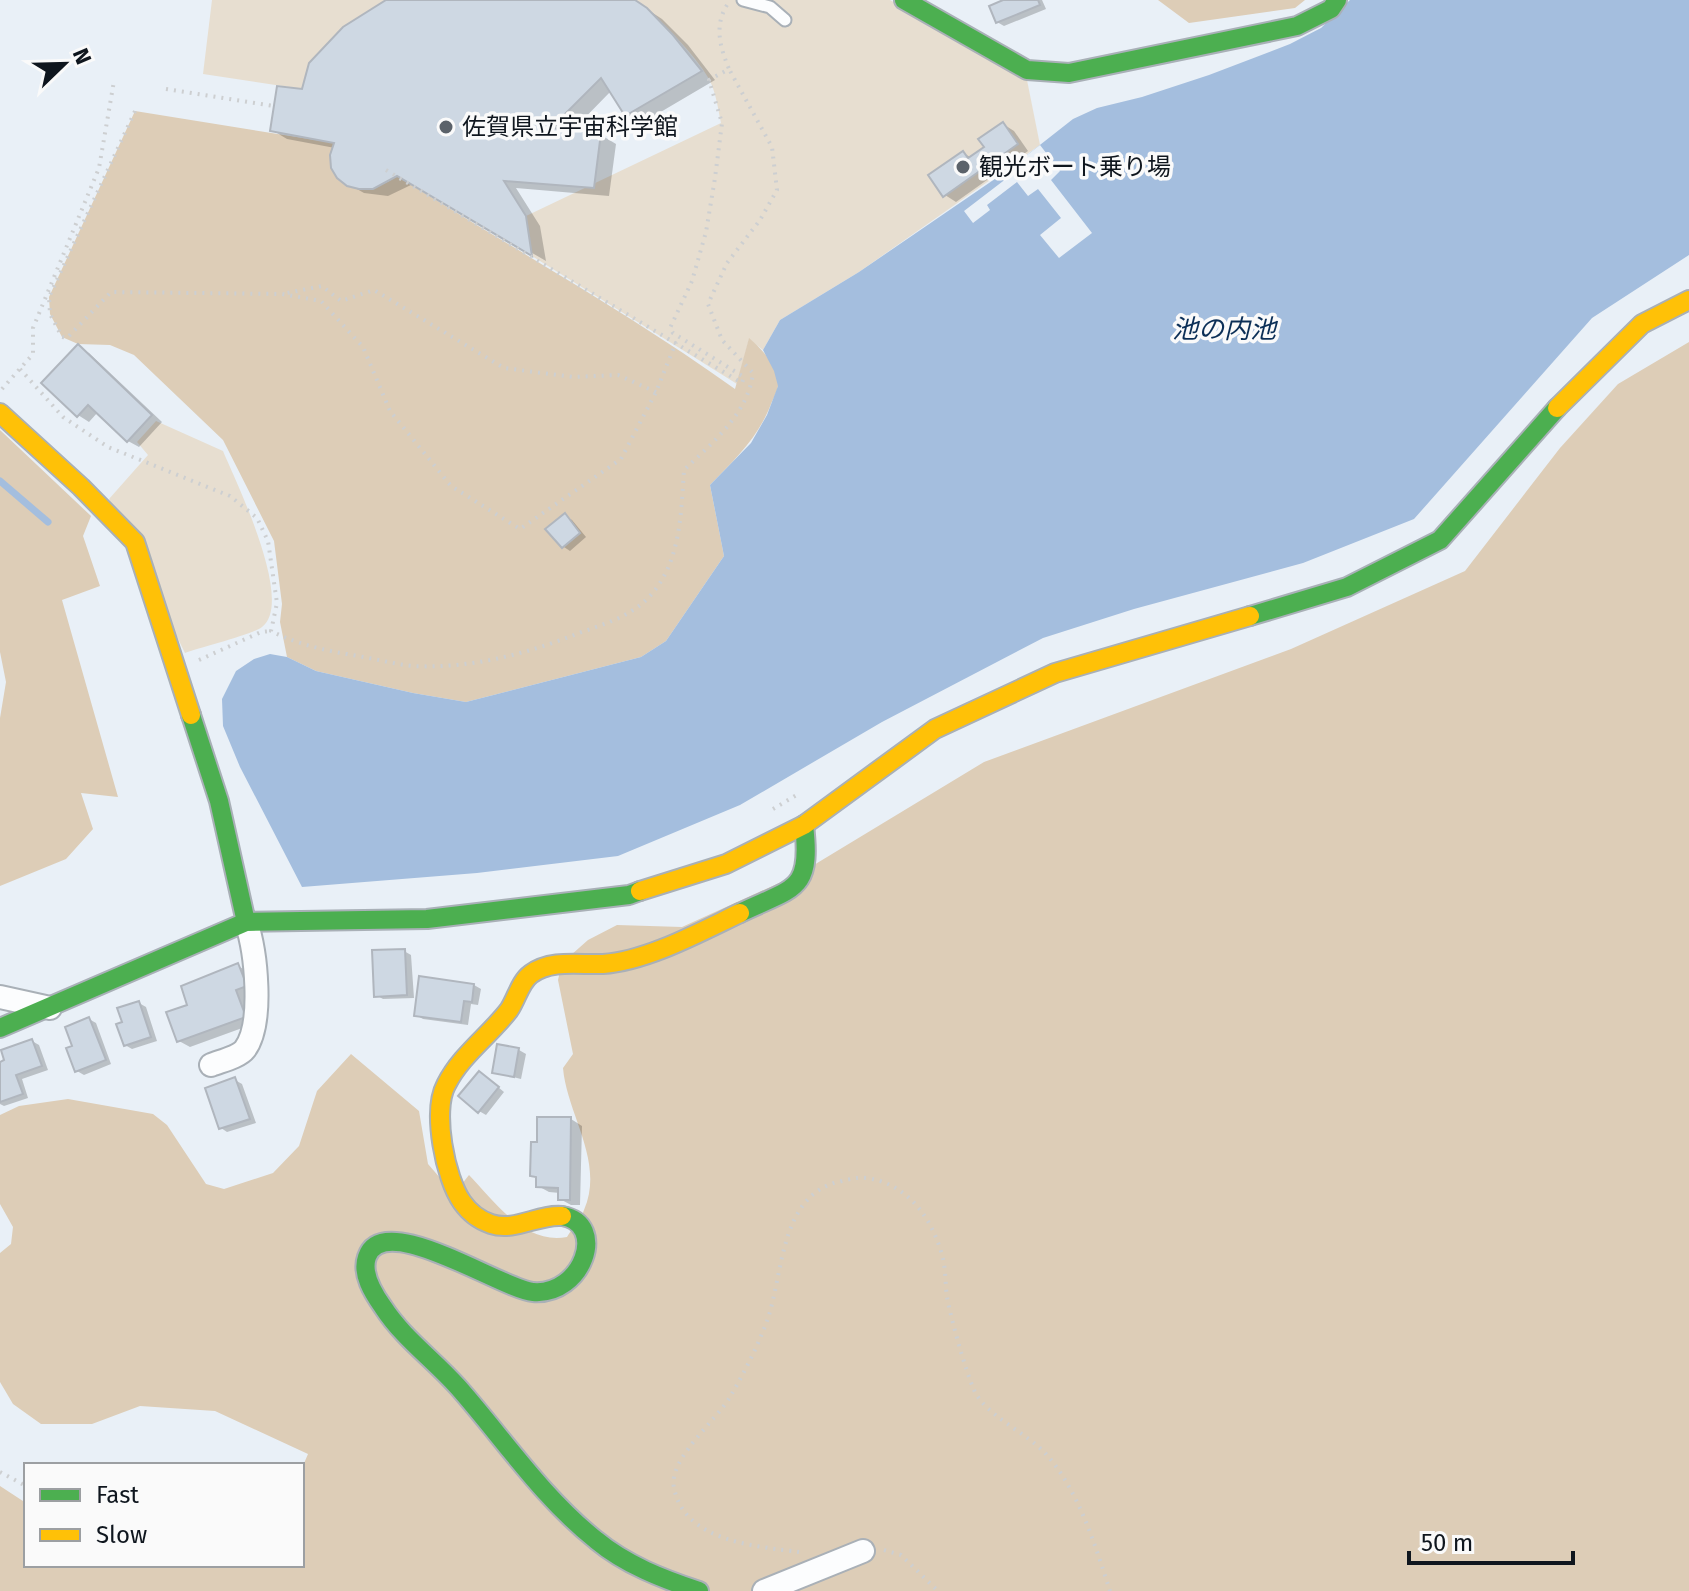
<svg xmlns="http://www.w3.org/2000/svg" width="1689" height="1591" font-family="'Fira Sans','Noto Sans JP',sans-serif">
<style>
.green{fill:#e7ded0}
.forest{fill:#ddcdb7}
.water{fill:#a4bede}
.pier{fill:#e9f0f7}
.shadow{fill:#0003}
.lines{fill:none;stroke-linecap:round;stroke-linejoin:round}
.stream{stroke:#a4bede;stroke-width:7}
.building{fill:#ced8e3;stroke:#b0b6be;stroke-width:2}
.lane-casing{stroke:#a9b0b7;stroke-width:15}
.street-casing{stroke:#a9b0b7;stroke-width:26}
.fast-casing{stroke:#a9b0b7;stroke-width:22}
.slow-casing{stroke:#a9b0b7;stroke-width:22}
.path{stroke:#cdcfd1;stroke-width:4;stroke-dasharray:2 6;stroke-linecap:butt}
.lane{stroke:#fcfdfe;stroke-width:11}
.street{stroke:#fcfdfe;stroke-width:22}
.fast{stroke:#4caf50;stroke-width:18}
.slow{stroke:#ffc107;stroke-width:18}
.poi-dot{fill:#5b626a;stroke:#fafafa;stroke-width:3}
.labels{text-anchor:middle;stroke-width:7;stroke-linejoin:round;paint-order:stroke}
.poi-label{font-size:24px;fill:#0f161e;stroke:#fafafa;text-anchor:start}
.water-label{font-size:26px;font-style:italic;fill:#0b2f57;stroke:#fafafa}
</style>
<rect width="100%" height="100%" fill="#e9f0f7"/>
<!-- green -->
<path class="green" d="M212,0H386L343,27L309,63L302,89L203,74Z
M635,0H890L1027,80L1040,145L859,272L780,320L763,350L749,339L737,384L532,256L526,216L721,123C718,109 716,92 709,79C697,57 656,14 635,0Z
M156,421L223,451C236,482 295,602 262,627C254,634 199,648 185,653L109,499L148,455L137,442Z"/>
<!-- forest -->
<path class="forest" d="M1158,0H1305L1295,8L1189,23Z
M135,111L334,143L347,186C367,191 380,188 397,176C510,247 626,311 735,389L749,338C762,349 779,367 778,386C777,392 773,399 771,404C758,438 734,460 710,485L724,556L666,641L641,657L466,702L413,693L316,671L287,657L280,622L282,604L274,541L223,440L134,355L110,345L78,344L62,337L50,314L49,297Z
M1689,342V1591H0V1486L26,1503V1565H302V1468L308,1454L215,1411L140,1406L92,1424H41L13,1404L0,1382V1253L11,1244L13,1227L0,1204V1115L19,1106L68,1099L153,1114L167,1125L206,1184L224,1189L273,1173L299,1146L317,1091L351,1054L419,1111L428,1164L454,1194L469,1175C495,1202 525,1245 567,1237C572,1228 581,1219 584,1210C605,1161 567,1115 563,1068L573,1054L558,980L562,963L588,940L617,925L682,927L799,874L984,762L1291,649L1465,571L1560,448L1618,384Z
M0,430L91,516L83,536L100,586L62,600L118,797L81,793L93,829L66,859L0,886V718L6,682L0,652Z"/>
<!-- water -->
<path class="water" d="M1350,0H1689V255L1592,318L1414,519L1303,563L1134,609L1043,638L882,722L740,805L618,856L477,873L302,887L240,767L223,726L222,699L236,671L254,659L270,654L287,657L316,671L413,693L466,702L641,657L666,641L724,556L710,485L751,443L767,415L778,386L774,371L763,350L780,320L859,272L1008,170L1073,119L1097,108L1142,97L1209,75L1290,44L1321,28Z"/>
<!-- pier -->
<path class="pier" d="M1040,145L1060,171L1051,180L1092,233L1059,258L1040,235L1061,218L1038,189L1028,196L1017,182L987,205L990,210L973,223L964,211L1011,175L1008,170Z"/>
<!-- shadow -->
<path class="shadow" d="M390,0H633L662,19L688,45L715,80L642,123L627,115L611,91L571,132L601,135L616,144L609,196L516,188L540,226L546,261L413,184L388,196L364,193L348,184L335,148L287,139L272,130L304,92Z
M1008,0H1042L1046,9L1004,26L997,22Z
M1003,124L1014,131L1028,151L956,202L945,195L963,153L972,158L987,148Z
M78,347L89,353L162,422L139,447L128,441L98,412L89,422L78,415Z
M565,516L572,520L586,537L570,551L564,547Z
M404,951L411,955L414,998L383,999L376,995Z
M238,966L249,972L256,1023L190,1047L179,1041Z
M474,985L481,989L478,1005L471,1004L468,1025L423,1019L416,1015Z
M139,1003L146,1007L157,1041L132,1049L125,1045L124,1023Z
M89,1019L96,1023L111,1064L84,1075L77,1071L75,1047Z
M32,1041L39,1045L48,1070L22,1079L28,1098L4,1106L0,1104V1064Z
M499,1046L519,1050L526,1054L521,1079L494,1072Z
M486,1077L504,1092L486,1115L479,1111Z
M235,1080L242,1084L256,1123L227,1132L221,1128Z
M571,1119L582,1126L580,1205H571L560,1199V1193L549,1192L538,1186V1179L532,1175Z"/>
<g class="lines">
<!-- stream -->
<path class="stream" d="M0,481L48,522"/>
</g>
<!-- building -->
<path class="building" d="M386,0H635L647,8L673,35L702,71L625,116L601,78L551,128L601,133L594,188L504,181L526,216L532,256L397,176L373,189H359L347,186L337,178L331,168L330,155L334,143L270,131L277,86L302,89L309,63L343,27Z
M1003,0H1038L1040,5L996,23L989,6Z
M1003,122L1018,144L943,197L928,175L963,151L968,158L984,147L978,139Z
M78,344L152,415L127,442L88,405L77,417L41,383Z
M565,513L580,533L562,548L545,529Z
M405,949L407,995L374,997L372,950Z
M238,963L247,986L236,990L246,1017L177,1042L166,1012L187,1005L181,986Z
M419,976L474,984L472,1002L464,1001L461,1022L414,1016Z
M139,1001L151,1037L124,1046L116,1024L122,1022L117,1008Z
M89,1017L106,1060L75,1072L66,1048L72,1046L65,1027Z
M32,1039L42,1066L16,1075L23,1094L0,1102V1062L4,1060L1,1050Z
M497,1044L519,1048L514,1077L492,1073Z
M479,1071L499,1087L478,1113L458,1096Z
M235,1077L250,1119L219,1129L205,1088Z
M537,1117H571L570,1200H558V1188L536,1187V1177L530,1176L531,1142H537Z"/>
<g class="lines">
<!-- lane casing -->
<g class="lane-casing">
<path id="lane" d="M743,0L770,7L785,20"/>
</g>
<!-- street casing -->
<g class="street-casing">
<path id="street" d="M0,997L50,1008
M211,1065C221,1061 239,1057 245,1049C264,1023 256,951 246,922
M764,1591L863,1551"/>
</g>
<!-- fast casing -->
<g class="fast-casing">
<path id="fast" d="M904,0L1027,70L1069,73L1297,26L1331,9L1337,0
M1250,616L1347,587L1440,540L1557,408
M191,715L219,801L246,922
M740,913C794,887 812,892 804,825
M0,1028L246,922L427,919L629,895L640,891
M562,1216C608,1223 583,1296 533,1292C501,1289 383,1209 367,1257C361,1274 373,1293 383,1307C403,1338 433,1359 458,1387C503,1438 542,1497 596,1540C626,1565 663,1579 699,1591"/>
</g>
<!-- slow casing -->
<g class="slow-casing">
<path id="slow" d="M1557,408L1642,324L1689,300
M0,413L81,487L135,542L191,715
M640,891L726,864L804,825L935,729L1055,673L1250,616
M562,1216C538,1214 515,1232 491,1224C479,1220 469,1212 462,1202C445,1178 432,1111 446,1085C461,1055 489,1036 509,1010C517,998 520,982 531,974C551,959 580,965 603,964C647,961 700,932 740,913"/>
</g>
<!-- path -->
<path class="path" d="M727,5C714,26 720,47 729,69L709,80L722,123L715,178L706,232L692,281L670,328L673,333L744,377L742,383
M166,89L274,106
M135,111L49,297L50,314L62,337L67,338L111,292L282,294
M386,170L742,383
M20,369L63,417L108,447L230,496L257,518L268,541L277,603L271,631C299,645 327,651 358,656C376,659 394,664 412,666C469,669 527,654 579,633C604,624 630,617 649,597C681,563 681,513 684,470C712,443 748,414 753,373L722,340L708,304L727,263L760,220L777,190L772,147L729,69
M2,389L33,354V328L99,168L114,81
M656,392L618,375L573,377L504,368L374,290L341,301L322,286L282,294L321,301L363,347L390,411L451,486L520,529L621,459L656,392L676,342
M199,660L261,632L271,631
M773,809L800,793
M0,1472L26,1486
M884,1550L901,1555L938,1591
M799,1552C755,1546 685,1542 674,1488C668,1459 716,1421 730,1397C744,1373 757,1348 767,1321C784,1274 779,1193 842,1181C850,1179 858,1177 866,1178C907,1183 932,1218 942,1255C946,1268 945,1283 947,1297C951,1319 965,1369 974,1390C985,1415 1027,1433 1046,1454C1079,1491 1095,1545 1110,1591"/>
<!-- lane -->
<use href="#lane" class="lane"/>
<!-- street -->
<use href="#street" class="street"/>
<!-- fast -->
<use href="#fast" class="fast"/>
<!-- slow -->
<use href="#slow" class="slow"/>
</g>
<!-- markers -->
<g class="poi-dot">
<circle cx="446" cy="127" r="8"/>
<circle cx="963" cy="167" r="8"/>
</g>
<g class="labels">
<!-- poi labels -->
<g class="poi-label">
<text x="462" y="135">佐賀県立宇宙科学館</text>
<text x="979" y="175">観光ボート乗り場</text>
</g>
<!-- water labels -->
<g class="water-label">
<text x="1224" y="338">池の内池</text>
</g>
</g>
<!-- legend -->
<rect x="24" y="1463" width="280" height="104" fill="#fafafa" stroke="#9c9fa2" stroke-width="2"/>
<rect x="40" y="1489" width="40" height="12" fill="#4caf50" stroke="#9c9fa2" stroke-width="2"/>
<text x="96" y="1503" font-size="24" fill="#0f161e">Fast</text>
<rect x="40" y="1529" width="40" height="12" fill="#ffc107" stroke="#9c9fa2" stroke-width="2"/>
<text x="96" y="1543" font-size="24" fill="#0f161e">Slow</text>
<!-- north arrow -->
<g transform="translate(64 64) rotate(67)" stroke="#fafafa" stroke-width="6" paint-order="stroke">
<path d="M0-6L14 30L0 20L-14 30Z" fill="#0f161e"/>
<text y="-12" font-size="22" font-weight="bold" text-anchor="middle" fill="#0f161e">N</text>
</g>
<!-- scale -->
<path d="M1409 1551v12h164v-12" fill="none" stroke="#0f161e" stroke-width="4"/>
<text x="1421" y="1551" font-size="24" fill="#0f161e" stroke="#fafafa" stroke-width="6" paint-order="stroke">50 m</text>
</svg>
